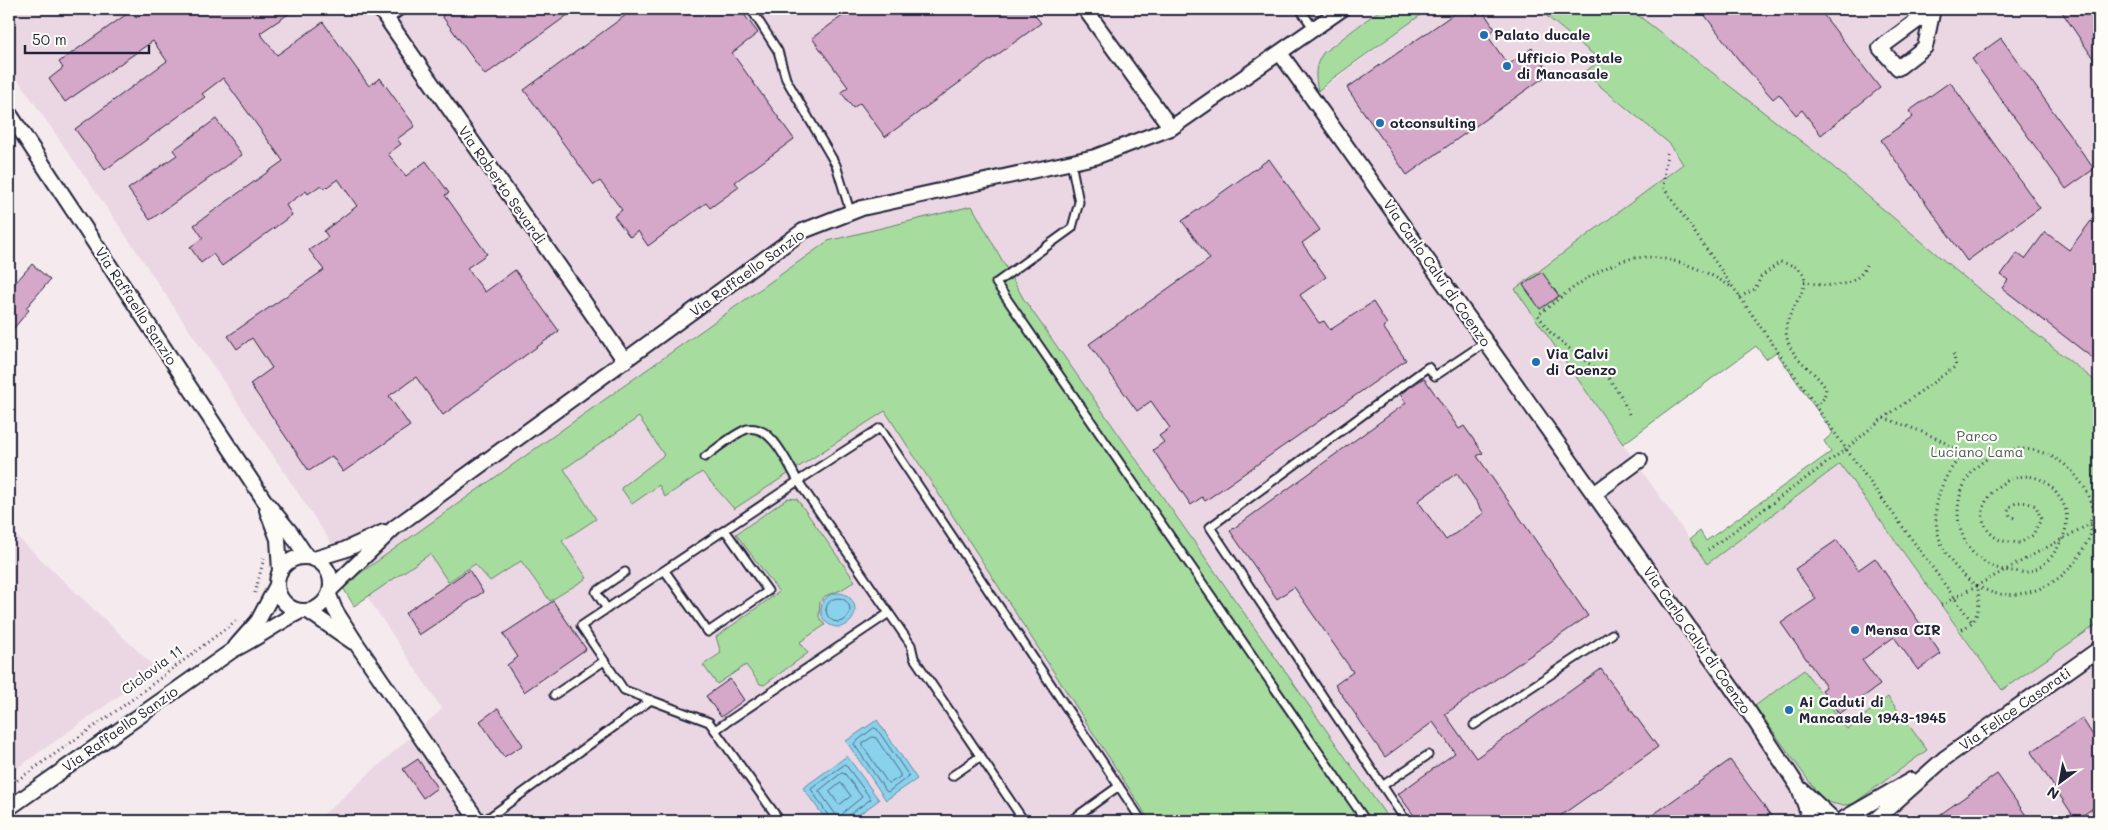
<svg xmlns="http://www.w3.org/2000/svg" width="2108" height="830" font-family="Mali,sans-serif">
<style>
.built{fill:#ebd7e3;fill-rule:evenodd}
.green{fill:#a7dc9f;stroke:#647f6d}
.water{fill:#8ad1ec;stroke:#608ba5}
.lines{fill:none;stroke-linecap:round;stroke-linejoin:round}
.shore{stroke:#4c6882;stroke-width:1}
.building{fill:#d5a7c9;stroke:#22223b;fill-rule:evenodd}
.lane-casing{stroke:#22223b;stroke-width:11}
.street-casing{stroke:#22223b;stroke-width:18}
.path{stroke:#22223b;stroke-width:3;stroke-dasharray:1 4;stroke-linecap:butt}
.lane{stroke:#fdfcf7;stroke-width:7}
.street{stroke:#fdfcf7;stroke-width:14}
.poi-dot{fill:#1f6fb2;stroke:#fdfcf7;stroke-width:2}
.labels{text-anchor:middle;stroke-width:4.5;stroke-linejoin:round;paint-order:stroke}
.poi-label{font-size:14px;font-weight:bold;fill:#22223b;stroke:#fdfcf7;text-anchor:start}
.street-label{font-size:14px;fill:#22223b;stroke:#fdfcf7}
.park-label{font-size:14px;fill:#4a5a59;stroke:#fdfcf7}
</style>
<rect width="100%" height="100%" fill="#f5ebee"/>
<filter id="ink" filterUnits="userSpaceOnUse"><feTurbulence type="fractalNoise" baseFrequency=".02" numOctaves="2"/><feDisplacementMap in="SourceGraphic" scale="10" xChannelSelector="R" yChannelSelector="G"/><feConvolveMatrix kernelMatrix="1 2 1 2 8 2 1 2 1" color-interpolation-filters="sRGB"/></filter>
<g filter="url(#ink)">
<!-- built -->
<path class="built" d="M9,9H1381L1328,48L1315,78L1319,91L1429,9H1538L1601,60L1584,73L1670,144L1683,164L1515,289L1707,564L1840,464L2001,690L2099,623V821H316L442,709L135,249L9,67ZM1804,670L1847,729L1831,804L1821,798L1755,706Z
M1630,9H2099V384L1959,273L1819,155Z
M9,529L157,669L9,774Z"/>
<!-- green -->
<path class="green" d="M1381,9H1429L1332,79L1318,91C1315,76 1314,66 1323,53Z
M1538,9H1630L1819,155L1959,273L2099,384V623L2002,690L1840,464L1707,564L1690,539L1700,531L1706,541L1831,452L1824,441L1833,433L1776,352L1766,359L1756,346L1623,444L1515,289L1683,164L1670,144L1584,73L1600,60Z
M972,206L1023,298L1390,821H1150L885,411L734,509L702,472L665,497L659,485L632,504L621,488L664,455L639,417L564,469L596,519L562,541L587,578L550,601L521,561L490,581L475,564L448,582L430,554L354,606L342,586L828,241Z
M788,498L797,499L855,581L841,590L825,596L820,602L819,617L825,625L800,642L808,653L764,685L760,684L746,665L717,684L703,665L721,653L716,637L779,592L736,534Z
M1804,670L1847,729L1888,697L1927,750L1853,804C1840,806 1833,805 1821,798L1755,706Z"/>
<!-- water -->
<path class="water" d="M821 610a17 17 0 1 1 34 0a17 17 0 1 1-34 0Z
M877,720L917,779L886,800L846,741Z
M847,756L879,800L850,821H827L803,788Z"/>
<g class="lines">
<!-- shore -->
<path class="shore" d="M826 610a12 12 0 1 1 24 0a12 12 0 1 1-24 0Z
M874,728L877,729L909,776L888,792L886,791L854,744Z
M873,737L876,738L900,774V777L890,783L887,782L863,746V743Z
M842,773L845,774L862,797L845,811L839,819L819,791Z
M841,783L851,796L839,805L830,792Z
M830,821L829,817L811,789L845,764L871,799L849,815L847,821"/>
</g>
<!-- building -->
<path class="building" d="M148,9H296L260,33L277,55L323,22L369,86L380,78L415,126L397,139L401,144L388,154L406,176L426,161L449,193L445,195L487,254L467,268L485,292L515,270L559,331L443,415L416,377L389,396L410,426L343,472L332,456L309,471L250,384L272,368L252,338L237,349L228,336L324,270L309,250L328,237L324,231L357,206L338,179L324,189L321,185L308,194L306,191L286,205L292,215L222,266L213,254L201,263L190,247L203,238L194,225L283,161L223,78L202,94L205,97L105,170L75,129L167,61L153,41L65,102L49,79L63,68L59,62L131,11L136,18Z
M452,9H576L485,75L442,16Z
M634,9H740L758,33L732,53L794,139L735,182L739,187L710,208L706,203L648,246L638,231L630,237L614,216L622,210L600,181L594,185L524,90Z
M852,9H1030L1041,23L885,137L860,103L853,108L841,92L848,87L812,38Z
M1461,9H1468L1473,16L1482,10L1495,29L1487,35L1508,65L1532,48L1550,73L1407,175L1347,88Z
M1700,9H1819L1880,88L1821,135L1802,110L1796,115L1779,94L1773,99L1738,59Z
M2060,9H2099V67Z
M2001,38L2094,169L2066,189L1972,59Z
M1950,82L2040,208L1967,261L1881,140L1913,117L1909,111Z
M216,119L242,155L150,220L128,189L177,155L173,150Z
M1269,159L1320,230L1302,243L1326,277L1300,295L1319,323L1324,321L1330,330L1373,302L1387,324L1383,327L1406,360L1205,501L1202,497L1191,505L1153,450L1164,442L1159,436L1170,428L1151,401L1137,411L1089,344L1210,259L1182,221Z
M2091,221L2099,228V363L2002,288L2008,280L2001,275L2017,253L2025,259L2045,232L2069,250Z
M32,264L50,280L26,308L29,310L9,334V290Z
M1542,272L1559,296L1540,309L1523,285Z
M1424,378L1459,429L1464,426L1483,453L1477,456L1588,616L1445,714L1476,758L1601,669L1658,747L1553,821H1418L1398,794L1455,753L1433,722L1385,757L1335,685L1353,672L1294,587L1277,599L1230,531L1406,403L1400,394ZM1457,473L1484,513L1446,540L1418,501Z
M1837,540L1858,570L1875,558L1941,654L1918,670L1894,637L1862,660L1880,685L1839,714L1822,690L1826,687L1781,623L1816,599L1795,569Z
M469,570L483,592L419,635L405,613Z
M553,601L586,649L524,692L507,665L518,657L503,634Z
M730,679L744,700L721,717L706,696Z
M498,708L523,745L504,757L480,721Z
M2082,718L2099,745V804L2076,820L2031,752Z
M418,759L437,788L423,798L403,769Z
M1730,760L1775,821H1644Z
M1997,774L2030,821H1931Z"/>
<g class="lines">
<!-- lane casing -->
<g class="lane-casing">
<path id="lane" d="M751,9L778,51L786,79L836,165L850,211
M1300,9L1314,29
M388,20L403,9
M1071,162L1079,202L1072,228L996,283L1366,821
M705,457C716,449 735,433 747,429C771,423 788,464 798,481L880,428L1142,821
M665,571L708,632L768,591L725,530
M607,609L596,592L625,572
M554,695L604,661
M1474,725L1612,634
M715,730L889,613
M952,776L981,756
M1382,786L1428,755
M484,821L651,700
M780,821L709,722L624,690L581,626L798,481L911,645L914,658L1024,821
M1070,821L1119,786
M1406,821L1210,527L1428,367L1435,376L1486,342"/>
</g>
<!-- street casing -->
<g class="street-casing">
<path id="street" d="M380,9L625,361
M1085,9L1171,128
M1933,9L1925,47L1898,68L1880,48Z
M1280,53L1749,712L1799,788L1811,821
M9,113L264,500L291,533L307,557
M1594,494L1640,460
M267,510L278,539L280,571
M277 584a27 27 0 1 1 54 0a27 27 0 1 1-54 0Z
M314,559L344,550L384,532
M331,589L394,528L803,231L862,208L1095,157L1171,128L1342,9
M329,595L335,610L356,643L478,821
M308,611L353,642
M236,646L258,621L276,587
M1802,790L1831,817
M9,808L233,650C256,639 277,623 301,611
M1845,818L1911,780
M1874,821L1945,758L2099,649"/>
</g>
<!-- path -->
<path class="path" d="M1667,153L1663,187L1846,449L1972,622
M1804,281C1824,288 1858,289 1866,265
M1740,297L1755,289L1761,277L1780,262C1833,272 1784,307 1786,331C1788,360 1814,367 1826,389L1824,398L1817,406
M1629,414L1621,396L1609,379L1570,349L1550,332L1538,315C1565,294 1592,271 1625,260C1660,250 1705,269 1733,288
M1884,418L1956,366L1953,352
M1708,550L1846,449L1883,418C1911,427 1939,437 1963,454C1922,498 1928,552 1977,586C1980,596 1980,612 1973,621C1970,625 1963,628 1960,631
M1977,586C1984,589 1991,593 1998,594C2032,598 2064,582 2081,553C2084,547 2089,540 2091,533C2091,530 2090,528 2090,525C2090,521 2092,518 2093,514C2094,503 2086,488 2079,480C2065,459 2036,445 2010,450C1964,458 1943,511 1970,549C1978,561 1998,571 2012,571C2017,571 2023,573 2027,572C2042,569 2054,556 2060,543C2068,529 2070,510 2059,497C2056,493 2052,486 2047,483C2010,457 1956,513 1998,539C2003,542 2013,542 2020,543L2033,535L2041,519L2036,506C2025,502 2017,499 2008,509L2010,516L2017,519
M255,593L264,558
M1941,605L2099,519
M9,786L126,704L237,620"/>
<!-- lane -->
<use href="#lane" class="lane"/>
<!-- street -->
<use href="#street" class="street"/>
</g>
</g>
<!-- markers -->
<g class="poi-dot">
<circle cx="1484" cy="35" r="5"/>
<circle cx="1507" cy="66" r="5"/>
<circle cx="1380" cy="123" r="5"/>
<circle cx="1536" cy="362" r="5"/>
<circle cx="1855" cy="630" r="5"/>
<circle cx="1789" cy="710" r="5"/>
</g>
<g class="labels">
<!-- poi labels -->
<g class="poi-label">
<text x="1494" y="40">Palato ducale</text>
<text x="1517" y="63">Ufficio Postale<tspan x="1517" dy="16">di Mancasale</tspan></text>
<text x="1390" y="128">otconsulting</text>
<text x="1546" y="359">Via Calvi<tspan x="1546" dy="16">di Coenzo</tspan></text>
<text x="1865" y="635">Mensa CIR</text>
<text x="1799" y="707">Ai Caduti di<tspan x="1799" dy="16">Mancasale 1943-1945</tspan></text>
</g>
<!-- street labels -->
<g class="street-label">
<text transform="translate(502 185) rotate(55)" y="5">Via Roberto Sevardi</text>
<text transform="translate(747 273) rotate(-36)" y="5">Via Raffaello Sanzio</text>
<text transform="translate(1437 273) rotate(55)" y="5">Via Carlo Calvi di Coenzo</text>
<text transform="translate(136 306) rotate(57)" y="5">Via Raffaello Sanzio</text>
<text transform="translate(1697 640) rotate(55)" y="5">Via Carlo Calvi di Coenzo</text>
<text transform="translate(152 670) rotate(-37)" y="5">Ciclovia 11</text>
<text transform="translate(2015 709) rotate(-35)" y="5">Via Felice Casorati</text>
<text transform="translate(120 729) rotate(-35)" y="5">Via Raffaello Sanzio</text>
</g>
<!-- park labels -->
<g class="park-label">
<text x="1977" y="441">Parco<tspan x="1977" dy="16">Luciano Lama</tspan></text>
</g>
</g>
<!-- margin -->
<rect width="2108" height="830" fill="none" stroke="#fdfcf7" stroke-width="30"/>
<rect x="15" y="15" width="2078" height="800" fill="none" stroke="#22223b" stroke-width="2" filter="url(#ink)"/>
<!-- north arrow -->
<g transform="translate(2060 782) rotate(212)" stroke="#fdfcf7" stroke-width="4" paint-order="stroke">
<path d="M0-4L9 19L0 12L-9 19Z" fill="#22223b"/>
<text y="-8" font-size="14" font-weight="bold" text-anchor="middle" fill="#22223b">N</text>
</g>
<!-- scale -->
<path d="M25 45v8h124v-8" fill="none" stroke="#22223b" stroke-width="2.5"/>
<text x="32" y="45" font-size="15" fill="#22223b" stroke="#fdfcf7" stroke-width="4" paint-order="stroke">50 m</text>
</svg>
